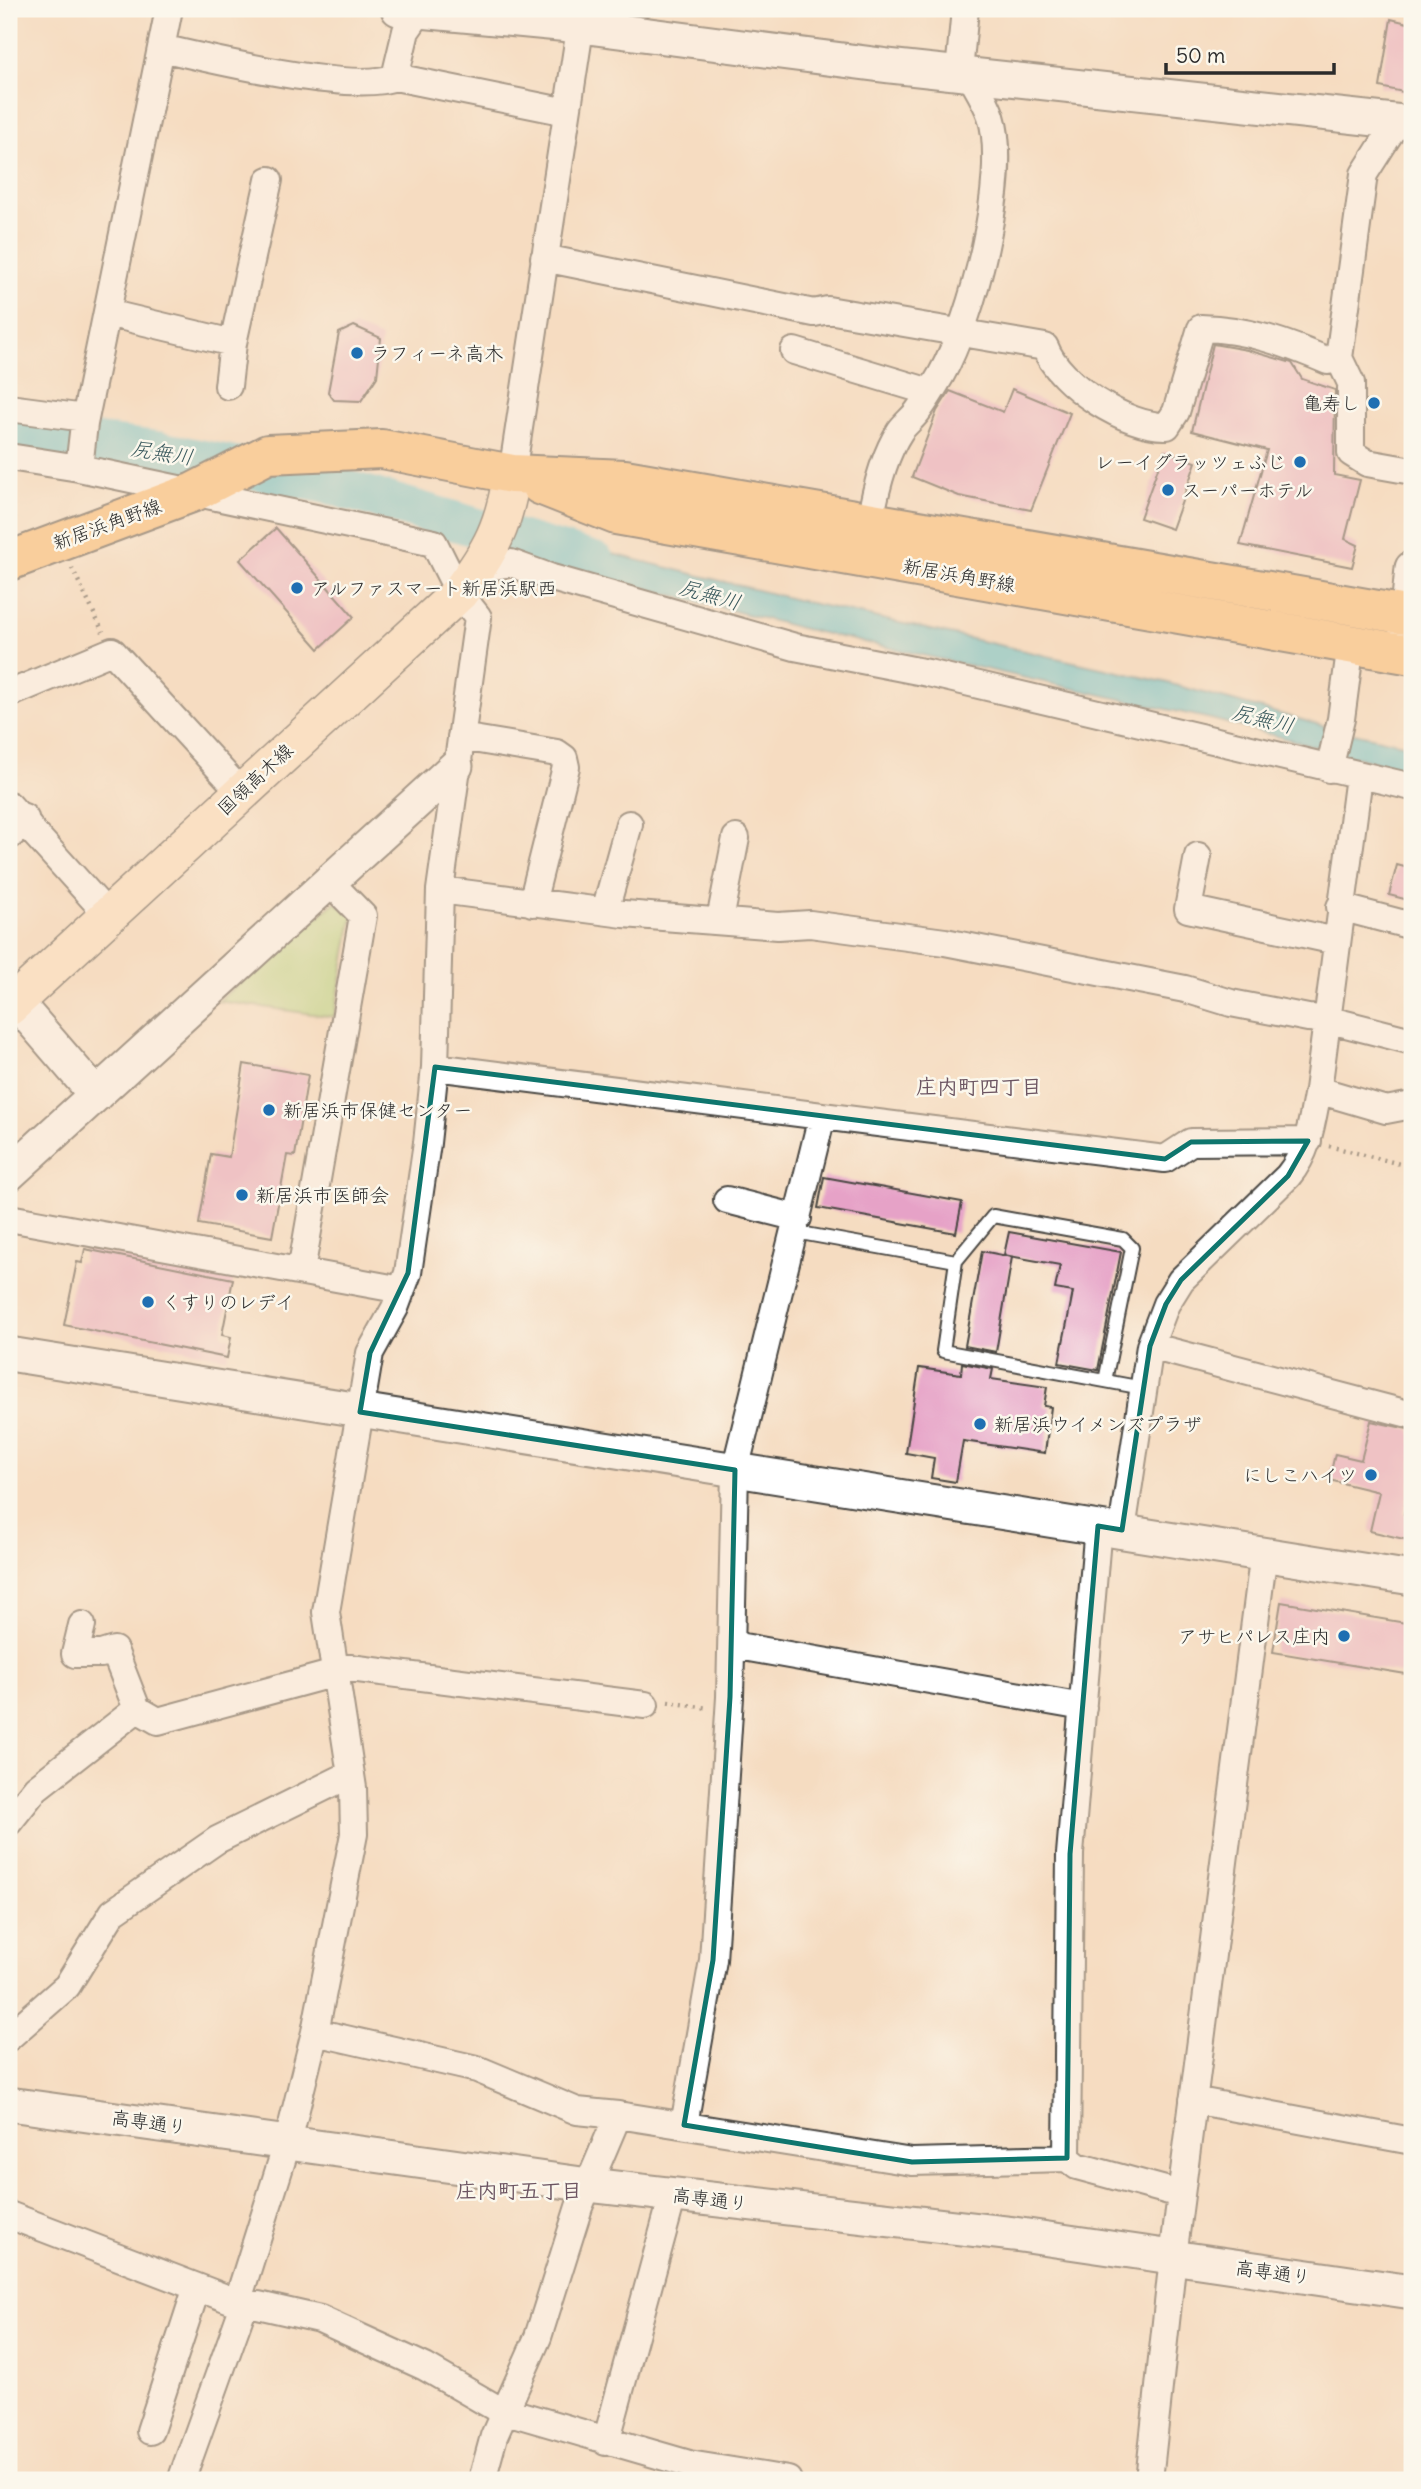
<svg xmlns="http://www.w3.org/2000/svg" width="1421" height="2489" font-family="Delius,'Klee One',sans-serif">
<style>
.green{fill:#b0d781;stroke:#6e8156;stroke-width:2}
.water{fill:#56c1cf;stroke:#40767d;stroke-width:2}
.lines{fill:none;stroke-linecap:round;stroke-linejoin:round}
.river{stroke:#56c1cf;stroke-width:40}
.building{fill:#e6a2c7}
.service-casing{stroke:#494642;stroke-width:16}
.minor-casing{stroke:#494642;stroke-width:30}
.tertiary-casing{stroke:#494642;stroke-width:37}
.secondary-casing{stroke:#494642;stroke-width:40}
.primary-casing{stroke:#494642;stroke-width:42}
.path{stroke:#494642;stroke-width:4.5;stroke-dasharray:2 5;stroke-linecap:butt}
.service{stroke:#fff;stroke-width:12}
.minor{stroke:#fff;stroke-width:26}
.tertiary{stroke:#fff;stroke-width:33}
.secondary{stroke:#fee4c6;stroke-width:37}
.primary{stroke:#fdbc70;stroke-width:38}
.marked{fill:none;stroke:#0f766e;stroke-width:5;stroke-linejoin:round}
.poi-dot{fill:#1f6fb2;stroke:#fbf7ec;stroke-width:2.5}
.labels{text-anchor:middle;stroke-width:5;stroke-linejoin:round;paint-order:stroke}
.poi-label{font-size:19px;fill:#2b2b2b;stroke:#fbf7ec;text-anchor:start}
.street-label{font-size:19px;fill:#2b2b2b;stroke:#fbf7ec}
.water-label{font-size:21px;font-style:italic;fill:#38585c;stroke:#fbf7ec}
.neighbourhood-label{font-size:21px;font-weight:bold;fill:#6c5562;stroke:#fbf7ec}
</style>
<rect width="100%" height="100%" fill="#fbf7ec"/>
<filter id="ink" filterUnits="userSpaceOnUse"><feTurbulence type="fractalNoise" baseFrequency=".0143" numOctaves="2"/><feDisplacementMap in="SourceGraphic" scale="14" xChannelSelector="R" yChannelSelector="G"/><feConvolveMatrix kernelMatrix="1 2 1 2 8 2 1 2 1" color-interpolation-filters="sRGB"/></filter>
<filter id="wash" filterUnits="userSpaceOnUse"><feTurbulence type="fractalNoise" baseFrequency=".00686" numOctaves="4" result="noise"/><feDisplacementMap in="SourceGraphic" scale="28" xChannelSelector="R" yChannelSelector="G"/><feGaussianBlur stdDeviation="1.57" result="paint"/><feColorMatrix in="noise" values="0 0 0 0 0 0 0 0 0 0 0 0 0 0 0 0 0 1.4 0 .05"/><feComposite in="paint" operator="in"/></filter>
<g filter="url(#wash)">
<rect width="100%" height="100%" fill="#f5dcc1"/>
<!-- green -->
<path class="green" d="M335,902L353,915L334,1017L218,1001Z"/>
<!-- water -->
<path class="water" d="M557,540L797,600L1164,682L1331,728L1412,746V772L1211,719L804,629L598,576L535,555Z"/>
<g class="lines">
<!-- river -->
<path class="river" d="M9,432L158,451L327,484L595,562"/>
</g>
<g id="blocks">
<!-- building -->
<path class="building" d="M1391,19L1412,24V94L1380,87Z
M354,326L381,338L377,377L361,401L334,400L328,392L339,333Z
M1213,344L1247,350L1292,363L1302,379L1335,390L1334,475L1360,480L1345,539L1358,545L1352,567L1240,545L1267,450L1192,431Z
M1012,389L1070,413L1031,510L959,496L912,477L937,411L950,391L1003,412Z
M1164,451L1196,462L1172,529L1140,518Z
M276,528L354,617L319,649L240,560Z
M1397,865L1412,869V901L1389,895Z
M244,1064L308,1075L295,1156L287,1155L272,1237L199,1224L211,1154L229,1157Z
M824,1177L962,1202L956,1233L818,1208Z
M1009,1232L1121,1252L1098,1370L1059,1363L1073,1292L1055,1289L1060,1265L1004,1255Z
M85,1249L233,1279L222,1335L231,1337L227,1358L64,1325L77,1262L82,1263Z
M982,1251L1012,1257L996,1352L965,1346Z
M962,1363L993,1369L991,1379L1047,1387L1044,1406L1051,1407L1045,1453L963,1441L956,1482L931,1478L934,1458L906,1453L919,1368L961,1374Z
M1371,1421L1412,1430V1477L1404,1514L1412,1516V1541L1370,1531L1379,1492L1329,1480L1335,1454L1361,1460Z
M1281,1602L1412,1624V1675L1273,1652Z"/>
</g>
</g>
<g filter="url(#ink)">
<use href="#blocks" fill-opacity="0" stroke="#494642" stroke-width="2"/>
<g class="lines">
<!-- service casing -->
<g class="service-casing">
<path id="service" d="M795,1232L956,1261L943,1351L1143,1388
M956,1261L993,1216L1123,1239L1132,1248L1105,1381"/>
</g>
<!-- minor casing -->
<g class="minor-casing">
<path id="minor" d="M420,11L406,31L395,77L567,112
M161,48C208,59 355,94 395,77
M959,72L965,9
M1397,122L1364,174L1339,358L1351,383V453L1367,463L1412,471
M544,258L814,313L828,310L1045,347C1059,385 1128,428 1167,426L1176,412L1201,328C1248,329 1286,343 1328,361L1339,358
M107,313L233,343
M794,351L930,392
M228,386L233,343L269,180
M9,408L85,418
M9,457L79,468L434,543L459,593L478,617L440,890L435,1067L427,1143L408,1273L395,1308L370,1353L326,1612L353,1788L354,1834L315,2032L288,2141L237,2303
M79,468L84,424L169,9
M512,474L583,9
M870,522C875,492 883,457 900,431C905,424 913,418 918,411C926,400 934,387 941,375C972,320 1010,177 991,116C986,101 976,86 969,73
M477,569L511,563L552,578L795,647L928,673L1412,787
M9,694L112,651L241,792
M461,737L557,753L564,758L566,767L532,903
M1329,769L1341,719L1351,643
M9,805L108,915
M1198,856L1188,909L1336,941
M440,890L624,914L778,926L810,924L945,942L1185,989L1231,1003L1308,1018L1326,1019L1412,1041
M1340,907L1412,926
M605,911L629,824
M720,920L736,838
M435,1067L822,1116
M1318,1090L1386,1110L1412,1105
M727,1200L798,1218
M9,1218L402,1290
M301,1271L363,916L328,880
M1150,1346L1412,1415
M1122,1530L1150,1346L1166,1304L1181,1280L1288,1176C1309,1151 1312,1121 1318,1090L1359,776
M82,1625L75,1654H101L114,1650L137,1709L158,1721L335,1673
M732,1645L1083,1707
M334,1666L645,1705
M9,1822L36,1788L137,1709
M315,2032L477,2069L577,2111L618,2115
M9,2037L67,1986L113,1912L217,1840L351,1774
M1193,2100L1412,2141
M684,2125L713,1960L730,1697L735,1470L822,1116L1165,1159L1191,1142L1308,1141
M1067,2158L1070,1854L1098,1526
M9,2215L244,2305H258L320,2319L425,2367L496,2408L689,2464L788,2480
M150,2431L197,2287
M606,2442L673,2195
M183,2475L244,2305
M482,2480L494,2436L538,2337L579,2207L618,2115L912,2162L1067,2158L1077,2166L1180,2194
M1149,2480L1173,2257L1264,1552"/>
</g>
<!-- tertiary casing -->
<g class="tertiary-casing">
<path id="tertiary" d="M398,9L580,26L889,66L1412,123
M1405,641L1412,568
M9,832L22,820
M15,1001L96,1095
M9,1174L456,766
M9,1354L1412,1578
M9,2104L589,2185L1014,2234L1412,2292"/>
</g>
<!-- secondary casing -->
<g class="secondary-casing">
<path id="secondary" d="M9,1007L459,593C491,551 504,526 512,474"/>
</g>
<!-- primary casing -->
<g class="primary-casing">
<path id="primary" d="M540,485L616,515L1412,655
M9,561L194,492L268,454L382,449L512,474L625,479L1412,616"/>
</g>
<!-- path -->
<path class="path" d="M72,568L103,632
M1329,1146L1412,1167
M668,1702L708,1708"/>
<!-- service -->
<use href="#service" class="service"/>
<!-- minor -->
<use href="#minor" class="minor"/>
<!-- tertiary -->
<use href="#tertiary" class="tertiary"/>
<!-- secondary -->
<use href="#secondary" class="secondary"/>
<!-- primary -->
<use href="#primary" class="primary"/>
</g>
</g>
<!-- marked area -->
<path d="M0 0H1421V2489H0ZM435,1067L1165,1159L1191,1142L1308,1141L1288,1176L1181,1280L1166,1304L1150,1346L1122,1530L1098,1526L1070,1854L1067,2158L912,2162L684,2125L713,1960L730,1697L735,1470L360,1412L370,1353L408,1273Z" fill="#f5dcc1" fill-opacity=".55" fill-rule="evenodd"/>
<path class="marked" d="M435,1067L1165,1159L1191,1142L1308,1141L1288,1176L1181,1280L1166,1304L1150,1346L1122,1530L1098,1526L1070,1854L1067,2158L912,2162L684,2125L713,1960L730,1697L735,1470L360,1412L370,1353L408,1273Z"/>
<!-- markers -->
<g class="poi-dot">
<circle cx="357" cy="353" r="7"/>
<circle cx="1374" cy="403" r="7"/>
<circle cx="1300" cy="462" r="7"/>
<circle cx="1168" cy="490" r="7"/>
<circle cx="297" cy="588" r="7"/>
<circle cx="269" cy="1110" r="7"/>
<circle cx="242" cy="1195" r="7"/>
<circle cx="148" cy="1302" r="7"/>
<circle cx="980" cy="1424" r="7"/>
<circle cx="1371" cy="1475" r="7"/>
<circle cx="1344" cy="1636" r="7"/>
</g>
<g class="labels">
<!-- poi labels -->
<g class="poi-label">
<text x="371" y="360">ラフィーネ高木</text>
<text x="1360" y="410" text-anchor="end">亀寿し</text>
<text x="1286" y="469" text-anchor="end">レーイグラッツェふじ</text>
<text x="1182" y="497">スーパーホテル</text>
<text x="311" y="595">アルファスマート新居浜駅西</text>
<text x="283" y="1117">新居浜市保健センター</text>
<text x="256" y="1202">新居浜市医師会</text>
<text x="162" y="1309">くすりのレデイ</text>
<text x="994" y="1431">新居浜ウイメンズプラザ</text>
<text x="1357" y="1482" text-anchor="end">にしこハイツ</text>
<text x="1330" y="1643" text-anchor="end">アサヒパレス庄内</text>
</g>
<!-- street labels -->
<g class="street-label">
<text transform="translate(107 524) rotate(-20)" y="7">新居浜角野線</text>
<text transform="translate(959 575) rotate(10)" y="7">新居浜角野線</text>
<text transform="translate(255 779) rotate(-43)" y="7">国領高木線</text>
<text transform="translate(149 2122) rotate(8)" y="7">高専通り</text>
<text transform="translate(710 2199) rotate(7)" y="7">高専通り</text>
<text transform="translate(1273 2272) rotate(8)" y="7">高専通り</text>
</g>
<!-- water labels -->
<g class="water-label">
<text transform="translate(162 453) rotate(9)" y="7">尻無川</text>
<text transform="translate(710 595) rotate(16)" y="7">尻無川</text>
<text transform="translate(1263 719) rotate(14)" y="7">尻無川</text>
</g>
<!-- neighbourhood labels -->
<g class="neighbourhood-label">
<text x="979" y="1094">庄内町四丁目</text>
<text x="519" y="2198">庄内町五丁目</text>
</g>
</g>
<!-- margin -->
<rect width="1421" height="2489" fill="none" stroke="#fbf7ec" stroke-width="35"/>
<!-- scale -->
<path d="M1166 63v10h168v-10" fill="none" stroke="#2b2b2b" stroke-width="3.5"/>
<text x="1176" y="63" font-size="21" fill="#2b2b2b" stroke="#fbf7ec" stroke-width="5" paint-order="stroke">50 m</text>
</svg>
